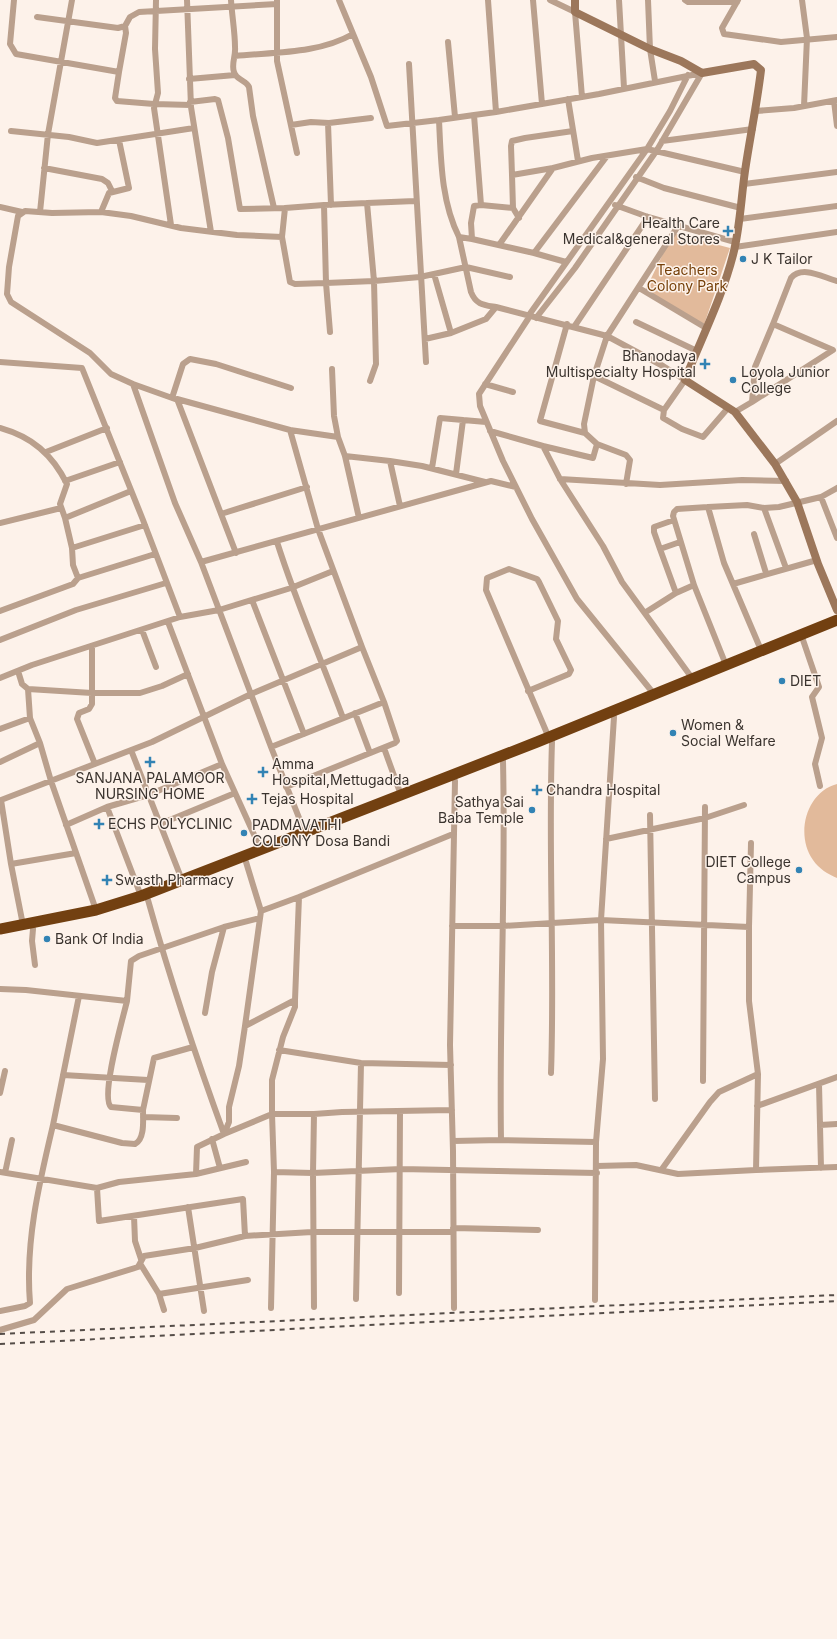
<svg xmlns="http://www.w3.org/2000/svg" width="837" height="1639" font-family="Inter,sans-serif">
<style>
.green{fill:#e2ba9b}
.lines{fill:none;stroke-linecap:round;stroke-linejoin:round}
.street{stroke:#baa08d;stroke-width:6}
.secondary{stroke:#9c775b;stroke-width:8}
.highway{stroke:#724011;stroke-width:11}
.rail{stroke:#554d48;stroke-width:2;stroke-dasharray:5 5;stroke-linecap:butt}
.poi-dot{fill:#3283b4;stroke:#fdf2ea;stroke-width:1.5}
.labels{text-anchor:middle;stroke-width:3;stroke-linejoin:round;paint-order:stroke}
.poi-label{font-size:14px;fill:#3a332e;stroke:#fdf2ea;text-anchor:start}
.park-label{font-size:14px;fill:#753f08;stroke:#fdf2ea}
</style>
<rect width="100%" height="100%" fill="#fdf2ea"/>
<!-- green -->
<path class="green" d="M673,233L730,248L704,325L644,293Z
M837,784V878C828,874 819,869 813,860C795,835 806,792 837,784Z"/>
<g class="lines">
<!-- street -->
<path class="street" d="M14,0L10,44L16,54L119,72L115,98L117,101L154,104L191,105
M156,0L155,49L158,93L154,108L171,225
M187,0L191,107L211,232
M231,0C232,16 235,32 235,47C236,56 231,64 234,72C236,80 246,80 249,87L253,116L274,208
M277,0V61L297,153
M339,0L371,77L387,126L439,120
M488,0L496,112L599,94L702,73
M533,0L542,104
M550,0L575,12L582,97
M619,0L624,88
M648,0L650,49L655,81
M685,0L688,2H737
M738,0L722,28L724,34L781,42L837,37
M802,0L807,38L804,106
M37,17L118,28L125,26L130,17L139,12L277,4
M448,42L455,117
M235,56C274,52 318,54 353,34
M409,64L426,362
M119,72L126,33L125,26
M189,79L235,75
M568,99L578,161
M834,101L837,126
M190,102L215,99L218,100L228,138L240,209L285,208L282,237
M756,111L794,108L837,100
M496,112L474,115L481,205L474,206L471,223L472,239L534,253L566,262
M328,123L331,205
M291,125L311,122L329,123L371,118
M11,131L69,137L97,143L194,128
M662,141L753,129
M44,168L102,179L108,183L112,191
M512,175L511,146L512,141L525,138L573,131
M636,177L664,188L741,208
M744,184L837,172
M481,205L513,208
M615,205L648,217L735,242
M0,207L22,212
M285,208L324,205
M40,212L48,134L72,0
M101,212L109,193L129,188L119,140
M519,218L513,208L512,175L553,168
M740,219L837,206
M678,226L607,336L594,376L664,410L663,418L682,429L703,437L728,408
M459,237L471,292C476,305 484,305 496,307
M472,239L459,237C441,201 441,160 439,120L474,115
M499,245L553,168L592,158L647,149L745,172
M735,247L837,232
M534,253L607,156
M434,274L451,333
M639,288L706,328
M536,318L575,268L657,150L702,73
M636,322L697,351
M567,324L540,421L585,433
M574,327L648,217
M330,332L326,283L374,281L367,203L415,201
M425,339L451,333L486,319L496,307L607,336L663,366L685,380L664,410
M0,362L82,368L143,520L180,617
M332,369L334,416L338,437
M594,376L584,424L585,433L597,444
M370,381L376,364L374,281L420,277L466,267L510,277
M133,384L175,399
M485,384L513,392
M172,398L183,364L190,359L216,364L291,388
M752,402L833,350L773,324L791,278C802,265 822,277 837,281
M735,412L752,402L755,367L773,324
M0,428C32,437 52,454 67,484L60,504L65,518L131,491
M490,431L543,446
M46,452L107,428
M345,456L390,461
M775,464L837,421
M432,468L440,418L486,422
M456,474L463,420
M560,479L660,485L742,480L786,481
M65,481L120,462
M626,484L630,460L626,455L597,444L593,458L543,446L560,479L603,546L622,582L692,678
M821,497L837,538
M400,506L390,461L422,466L485,482
M708,507L677,509L674,512L673,516L694,585L726,665
M764,508L786,568
M221,514L307,487
M65,518L72,548L73,565L78,578L155,554
M0,523L61,508
M754,534L766,573
M277,542C296,602 321,659 343,718
M680,542L660,549L676,593L694,585
M72,548L145,525
M660,549L654,532V527L674,520
M236,553L177,399L290,430
M201,562L175,503L133,384L111,374L90,353L11,302L7,294L9,267L18,216L25,211L52,213L101,212L131,216L181,228L237,235L282,237L290,282L295,284L326,283L324,205L367,203
M733,584L817,560
M252,600L304,734
M0,611L73,584L78,578
M646,612L676,593
M142,630L156,667
M0,640L76,610L166,583
M803,640L819,687L812,697L822,738L815,764L820,786
M92,646V704L89,709L79,713L77,719L95,764
M761,650L724,563L708,507L747,505L764,508L779,507L821,497L837,488
M18,671L22,684L28,689L92,693H140L162,686L188,674
M0,678L32,665L180,617L219,610L291,588L333,571
M28,689L30,718L40,743
M528,691L569,674L571,670L556,639L558,621L539,582L537,579L509,569L487,578L486,590L549,738
M654,694L577,599L532,519L503,461L480,406L479,394L528,319L529,315L647,149L670,111L688,75
M355,713L370,753
M0,729L30,718
M271,747L384,702
M384,748L401,795
M131,750L182,880
M503,761C506,887 499,1013 501,1140L596,1142L603,1059L601,920L749,927V1001L758,1074L719,1092L710,1102L662,1169
M0,762L40,743L51,781L96,910
M222,764L261,850
M286,787L395,743L397,741L384,702L362,647
M107,807L148,795L222,764L168,622
M650,815L655,1099
M160,824L235,793
M66,825L107,807L141,896
M307,838L271,747L201,562L491,481L516,487
M606,839L705,818L744,805
M246,862L261,911
M11,864L76,853
M299,897L453,834
M148,900C170,979 196,1057 224,1134L197,1147L196,1174
M23,925L11,864L1,800L152,742L251,694L362,647L318,529L290,430L338,437L345,456L359,518
M452,926H503L601,920L614,717L612,712
M749,927L751,843
M33,929L32,941L35,965
M0,989L26,990L127,1001C123,1018 100,1097 111,1107L143,1110C143,1120 145,1139 135,1144L122,1143L53,1125L79,996
M295,1000V1007L283,1037L272,1080V1114L224,1134L229,1122V1107L239,1066L245,1026Z
M127,1001L131,961L139,956L224,927
M205,1013L212,972L224,927L260,918
M245,1026L261,911L299,897L295,1000
M279,1050L361,1063L451,1065
M551,1073C555,962 548,852 552,742
M758,1074L756,1170L837,1167
M63,1075L148,1080
M703,1081L705,807
M819,1084L821,1168
M0,1093L5,1071
M757,1106L837,1077
M143,1110L154,1058L193,1047
M452,1110L342,1112L314,1114L313,1173L401,1169L597,1173
M143,1117L177,1118
M820,1125L837,1124
M212,1139L220,1168
M453,1141L501,1140
M246,1162L196,1174L119,1182L97,1188L99,1221L243,1199L245,1236L312,1232H453
M597,1166L636,1165L678,1174L756,1170
M0,1172L97,1188
M274,1172L272,1114H314
M5,1173L12,1140
M188,1207L204,1311
M134,1216L135,1241L141,1259
M453,1228L538,1230
M141,1265L159,1294L164,1310
M399,1293L400,1111
M159,1294L248,1280
M356,1299L361,1063
M595,1300L596,1142
M271,1308L274,1172L313,1173L314,1307
M454,1308L453,1151L450,1045L455,781
M0,1311L25,1306L30,1303C25,1242 39,1184 53,1125
M0,1330L34,1320L67,1289L138,1267L144,1256L195,1248L245,1236"/>
<!-- secondary -->
<path class="secondary" d="M575,0V12L650,49L681,61L702,73L754,64L761,70C757,104 750,137 745,171C741,199 740,228 733,255C722,298 701,339 685,380L735,412L775,464L797,502L818,564L837,610"/>
<!-- highway -->
<path class="highway" d="M0,929L96,910L141,896L537,742L837,620"/>
<!-- rail -->
<path class="rail" d="M0,1334L837,1295
M0,1344L837,1301"/>
</g>
<!-- markers -->
<g class="poi-dot">
<path d="M726 225h4v4h4v4h-4v4h-4v-4h-4v-4h4z"/>
<circle cx="743" cy="259" r="4"/>
<path d="M703 358h4v4h4v4h-4v4h-4v-4h-4v-4h4z"/>
<circle cx="733" cy="380" r="4"/>
<circle cx="782" cy="681" r="4"/>
<circle cx="673" cy="733" r="4"/>
<path d="M148 756h4v4h4v4h-4v4h-4v-4h-4v-4h4z"/>
<path d="M261 766h4v4h4v4h-4v4h-4v-4h-4v-4h4z"/>
<path d="M535 784h4v4h4v4h-4v4h-4v-4h-4v-4h4z"/>
<path d="M250 793h4v4h4v4h-4v4h-4v-4h-4v-4h4z"/>
<circle cx="532" cy="810" r="4"/>
<path d="M97 818h4v4h4v4h-4v4h-4v-4h-4v-4h4z"/>
<circle cx="244" cy="833" r="4"/>
<circle cx="799" cy="870" r="4"/>
<path d="M105 874h4v4h4v4h-4v4h-4v-4h-4v-4h4z"/>
<circle cx="47" cy="939" r="4"/>
</g>
<g class="labels">
<!-- poi labels -->
<g class="poi-label">
<text x="720" y="228" text-anchor="end">Health Care<tspan x="720" dy="16">Medical&amp;general Stores</tspan></text>
<text x="751" y="264">J K Tailor</text>
<text x="696" y="361" text-anchor="end">Bhanodaya<tspan x="696" dy="16">Multispecialty Hospital</tspan></text>
<text x="741" y="377">Loyola Junior<tspan x="741" dy="16">College</tspan></text>
<text x="790" y="686">DIET</text>
<text x="681" y="730">Women &amp;<tspan x="681" dy="16">Social Welfare</tspan></text>
<text x="272" y="769">Amma<tspan x="272" dy="16">Hospital,Mettugadda</tspan></text>
<text x="150" y="783" text-anchor="middle">SANJANA PALAMOOR<tspan x="150" dy="16">NURSING HOME</tspan></text>
<text x="546" y="795">Chandra Hospital</text>
<text x="261" y="804">Tejas Hospital</text>
<text x="524" y="807" text-anchor="end">Sathya Sai<tspan x="524" dy="16">Baba Temple</tspan></text>
<text x="108" y="829">ECHS POLYCLINIC</text>
<text x="252" y="830">PADMAVATHI<tspan x="252" dy="16">COLONY Dosa Bandi</tspan></text>
<text x="791" y="867" text-anchor="end">DIET College<tspan x="791" dy="16">Campus</tspan></text>
<text x="115" y="885">Swasth Pharmacy</text>
<text x="55" y="944">Bank Of India</text>
</g>
<!-- park labels -->
<g class="park-label">
<text x="687" y="275">Teachers<tspan x="687" dy="16">Colony Park</tspan></text>
</g>
</g>
</svg>
